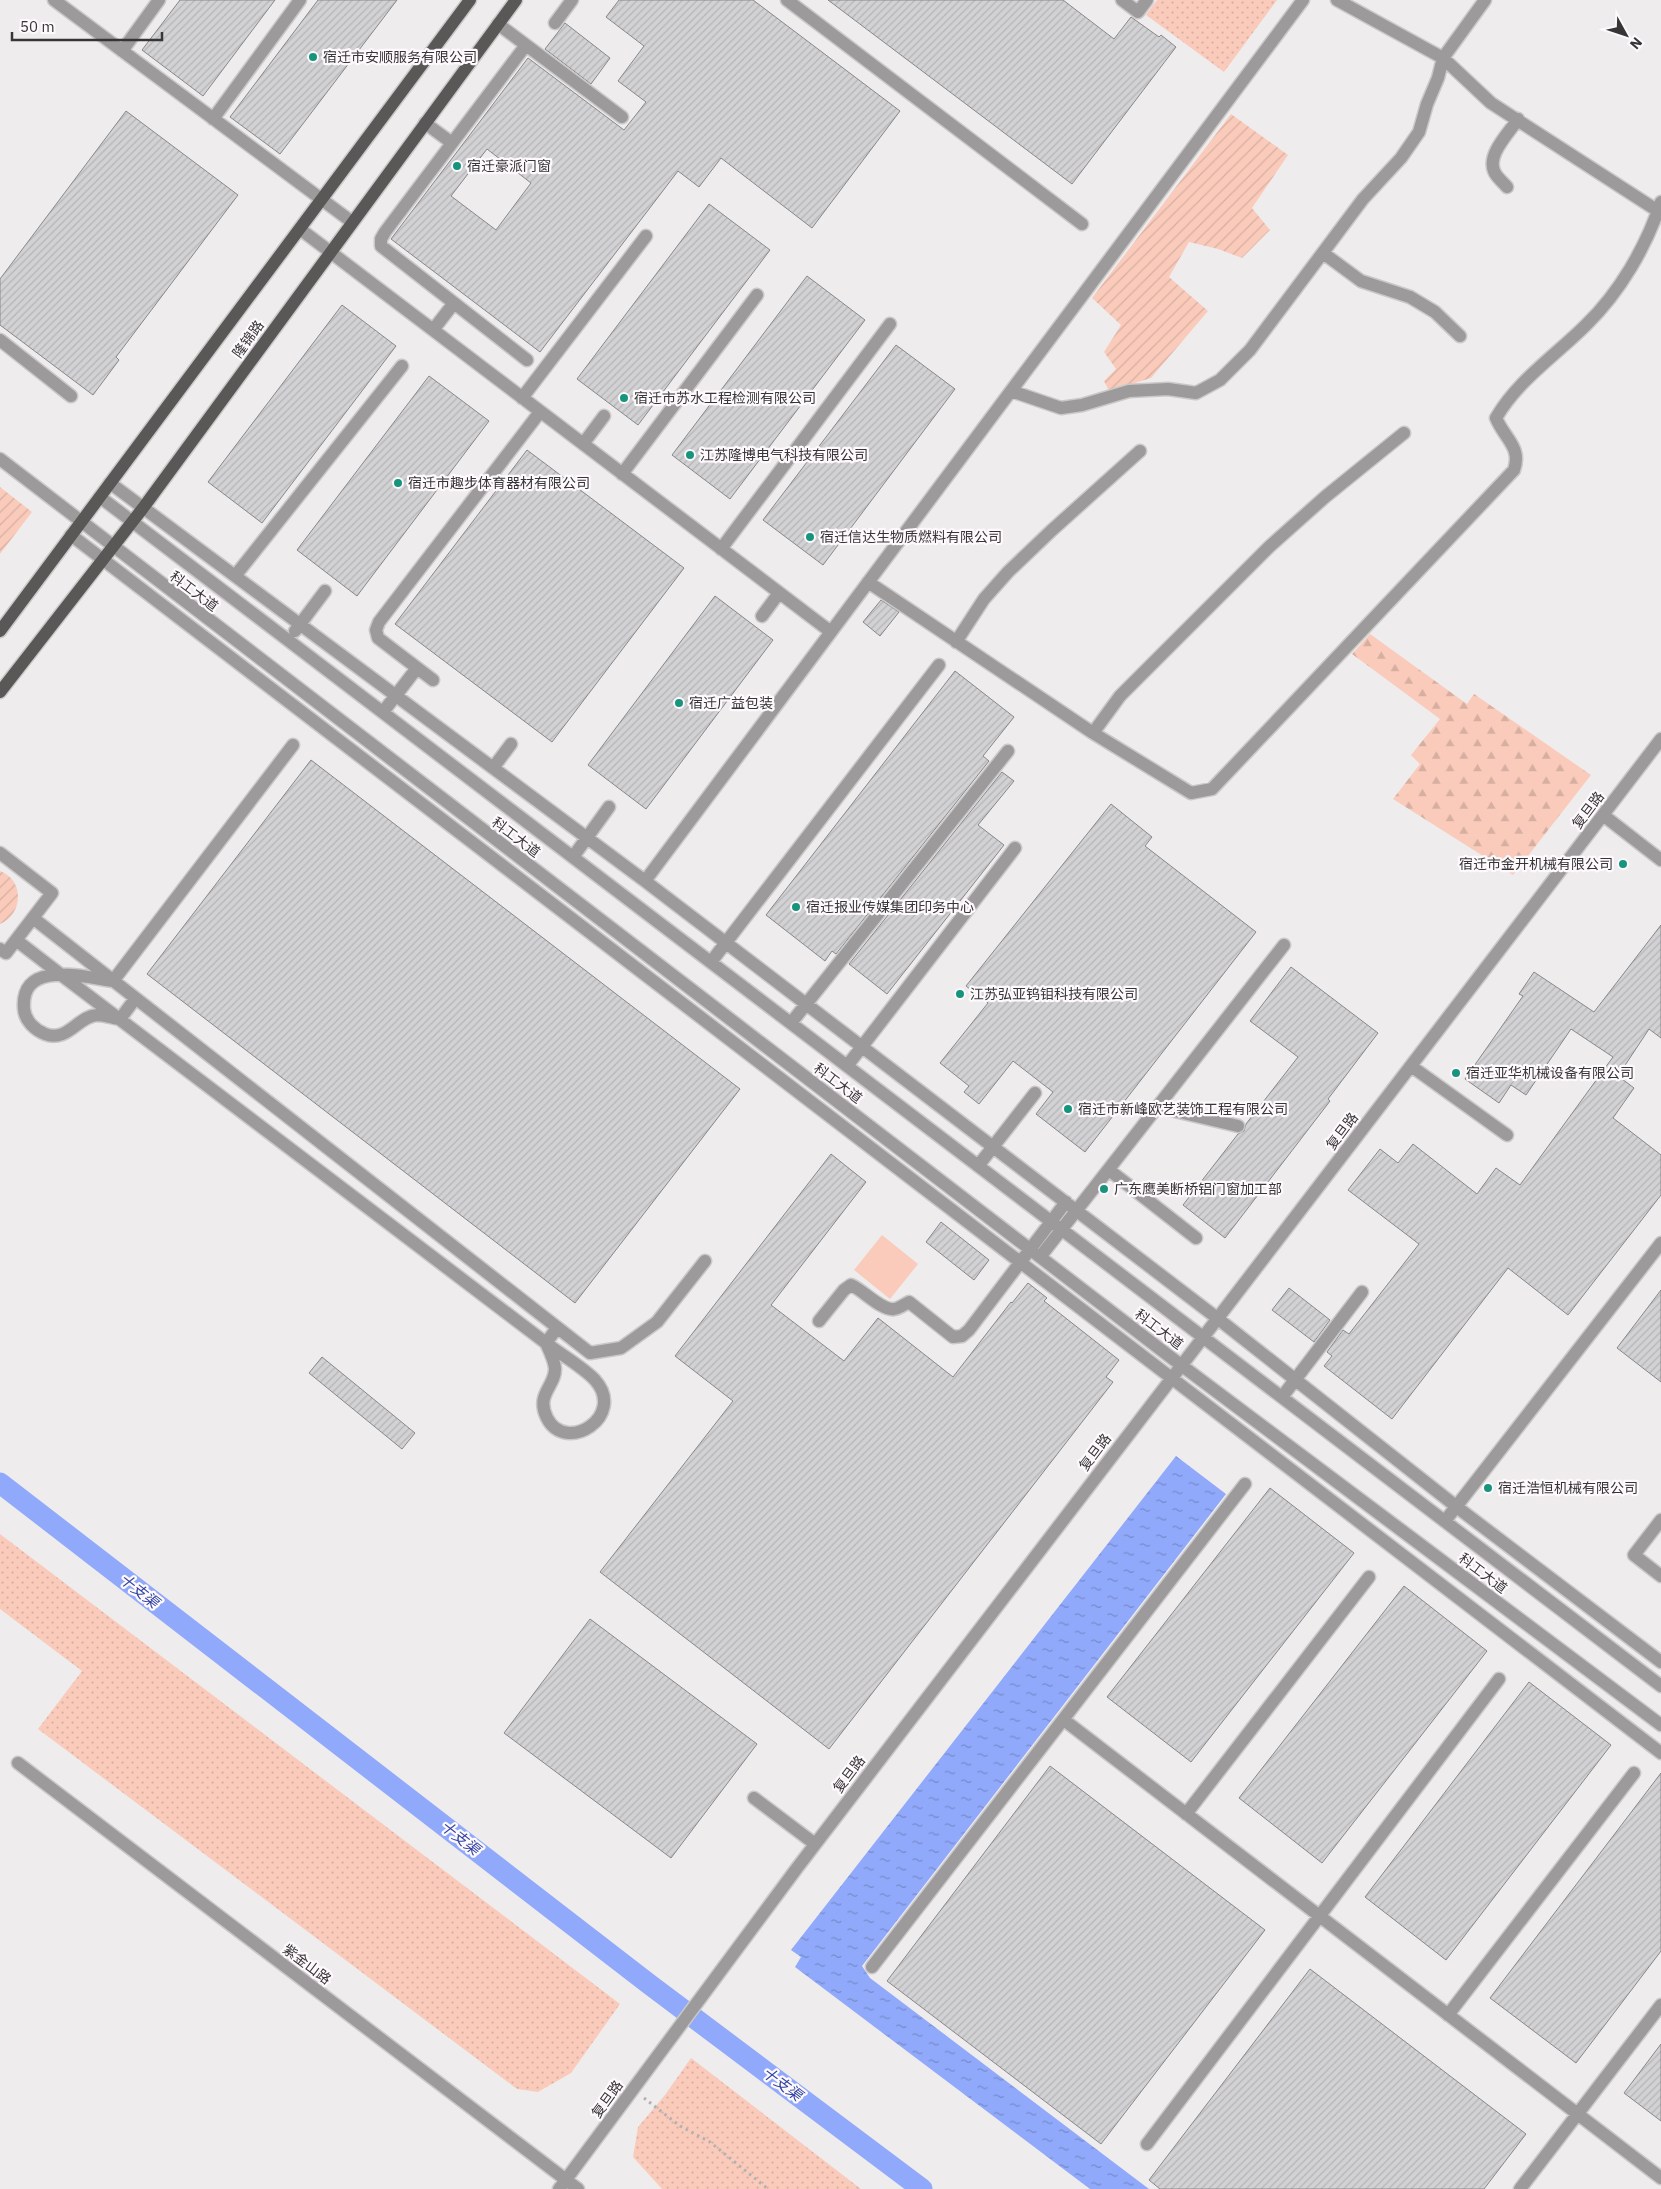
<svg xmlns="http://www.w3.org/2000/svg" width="1661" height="2189" font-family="'IBM Plex Sans','Noto Sans SC',sans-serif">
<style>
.grass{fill:url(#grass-dots)}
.forest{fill:url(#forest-firs)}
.garden{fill:url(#garden-furrows)}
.pitch{fill:#facbbb}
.water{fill:url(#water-ripples)}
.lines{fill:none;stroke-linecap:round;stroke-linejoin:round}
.canal{stroke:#90a9fa;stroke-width:21}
.building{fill:url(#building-hatch);stroke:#88878a;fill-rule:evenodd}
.minor-casing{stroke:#cac8c9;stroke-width:15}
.major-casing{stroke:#cac8c9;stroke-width:15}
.path{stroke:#b3b1b2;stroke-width:3;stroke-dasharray:2.5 4;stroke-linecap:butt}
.minor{stroke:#9c9a9a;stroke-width:12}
.major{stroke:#5a5757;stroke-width:12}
.poi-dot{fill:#17947c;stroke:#fdf9fc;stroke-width:2}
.labels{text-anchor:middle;stroke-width:4.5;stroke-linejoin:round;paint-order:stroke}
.poi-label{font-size:14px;fill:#373637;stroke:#fdf9fc;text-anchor:start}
.street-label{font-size:14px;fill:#373637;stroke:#fdf9fc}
.water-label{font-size:15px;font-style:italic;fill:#3244a1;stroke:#fdf9fc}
</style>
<defs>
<pattern id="grass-dots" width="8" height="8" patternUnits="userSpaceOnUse" patternTransform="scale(1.25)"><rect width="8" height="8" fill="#facbbb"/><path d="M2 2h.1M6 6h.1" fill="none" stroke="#d7afa1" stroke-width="1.8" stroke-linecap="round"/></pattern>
<pattern id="forest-firs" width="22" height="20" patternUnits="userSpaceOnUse" patternTransform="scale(1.25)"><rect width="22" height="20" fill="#facbbb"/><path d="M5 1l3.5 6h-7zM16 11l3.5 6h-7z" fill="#d7afa1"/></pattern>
<pattern id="garden-furrows" width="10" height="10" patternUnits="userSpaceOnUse" patternTransform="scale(1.25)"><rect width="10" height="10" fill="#facbbb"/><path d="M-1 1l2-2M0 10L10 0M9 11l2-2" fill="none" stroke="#d7afa1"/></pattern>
<pattern id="water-ripples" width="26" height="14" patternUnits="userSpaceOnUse" patternTransform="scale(1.25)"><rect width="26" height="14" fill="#90a9fa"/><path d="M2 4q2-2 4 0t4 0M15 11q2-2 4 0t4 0" fill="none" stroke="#768acb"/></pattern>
<pattern id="building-hatch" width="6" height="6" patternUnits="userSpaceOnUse" patternTransform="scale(1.25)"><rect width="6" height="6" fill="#d2d1d4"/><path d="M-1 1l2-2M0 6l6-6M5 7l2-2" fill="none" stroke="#b5b4b7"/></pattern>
</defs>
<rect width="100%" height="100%" fill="#efecee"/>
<!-- grass -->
<path class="grass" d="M1157,0H1277L1224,72L1146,15Z
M0,1534L620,2004L571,2073L538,2092L517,2089L38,1729L82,1671L0,1609Z
M691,2058L861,2189H662L633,2157L638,2127L665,2095Z"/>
<!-- forest -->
<path class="forest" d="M1370,634L1467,704L1474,694L1591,775L1513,875L1393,799L1420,764L1411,755L1440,719L1352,654Z"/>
<!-- garden -->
<path class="garden" d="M1231,114L1288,155L1252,208L1270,230L1242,258L1218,249L1189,242L1169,277L1208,311L1151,378L1109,391L1104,381L1116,369L1104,352L1121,325L1092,298Z
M0,487L32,512L0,554Z
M0,871C25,880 23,915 0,924Z"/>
<!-- pitch -->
<path class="pitch" d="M882,1235L918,1264L890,1299L854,1270Z"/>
<!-- water -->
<path class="water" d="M1176,1456L1226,1494L862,1966L870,1978L1149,2189H1090L795,1967L801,1957L791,1950Z"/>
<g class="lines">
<!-- canal -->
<path class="canal" d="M0,1483L649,1984L922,2189"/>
</g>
<!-- building -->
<path class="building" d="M180,0H275L203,96L142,50Z
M318,0H397L280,154L230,117Z
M619,0H753L900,111L812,228L721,158L699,187L678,171L540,352L391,239L528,58L624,130L646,102L618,81L644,46L606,17ZM487,149L531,183L496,230L451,196Z
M828,0H1063L1114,39L1131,17L1159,37L1161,35L1176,47L1072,184Z
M565,23L610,58L591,84L545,49Z
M126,111L238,195L116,357L119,360L93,395L0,325V279Z
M709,204L770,250L638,425L577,379Z
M807,276L865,320L730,499L672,455Z
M342,305L396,346L262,523L208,482Z
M896,345L955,389L823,565L763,520Z
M429,376L489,421L357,596L297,550Z
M527,450L684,568L552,742L395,624Z
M715,596L773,640L646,809L588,765Z
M881,600L899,612L880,636L863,622Z
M955,671L1014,717L983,756L989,761L836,954L832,951L825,961L766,915Z
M311,760L740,1089L575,1303L147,974Z
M1002,772L1014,781L978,825L1004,845L887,994L849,964Z
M1111,804L1152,837L1145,846L1256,932L1085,1152L1036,1114L1053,1092L1013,1061L979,1104L964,1092L969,1086L940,1063L988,1003L966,986Z
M1661,925V1038L1649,1029L1618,1076L1634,1088L1613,1118L1661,1155V1195L1568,1315L1508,1268L1392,1419L1324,1366L1332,1356L1327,1352L1343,1330L1349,1334L1419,1244L1348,1190L1380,1149L1398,1163L1413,1144L1477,1194L1496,1168L1520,1185L1613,1057L1571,1029L1526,1095L1511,1085L1499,1103L1465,1079L1523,996L1519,994L1534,972L1594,1012Z
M1291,967L1378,1033L1328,1099L1330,1101L1225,1238L1183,1205L1238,1134L1244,1131L1246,1124L1298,1057L1250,1021Z
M831,1154L866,1182L771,1305L844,1361L878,1318L953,1377L1011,1302L1012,1303L1028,1283L1047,1298L1044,1301L1119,1360L1106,1377L1113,1382L829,1749L600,1572L733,1401L675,1356Z
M941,1222L989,1260L974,1280L926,1242Z
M1289,1288L1330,1320L1314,1342L1272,1310Z
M1661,1290V1382L1617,1348Z
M322,1357L415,1433L402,1449L309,1373Z
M1270,1488L1354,1553L1191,1762L1107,1697Z
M1404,1586L1487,1651L1322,1863L1239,1798Z
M590,1619L757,1744L671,1858L504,1733Z
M1529,1682L1611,1745L1446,1960L1365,1897Z
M1050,1766L1265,1930L1101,2144L887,1981Z
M1661,1773V1951L1576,2063L1490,1998Z
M1310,1969L1526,2134L1484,2189H1160L1149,2180Z
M1661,2044V2121L1624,2093Z"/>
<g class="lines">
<!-- minor casing -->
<g class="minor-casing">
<path id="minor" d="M54,0L352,222
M787,0L1082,224
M1122,0L1138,12L1147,0
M1337,0L1443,58L1491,103L1661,213
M555,23L572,0
M498,24L622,117
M526,45L385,232L381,239V246L527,360
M122,51L159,0
M213,119L300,0
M425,123L452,143
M1507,187C1503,182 1496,177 1494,171C1487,154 1509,133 1518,119
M300,229L831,632
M1323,253L1361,281L1410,297L1435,312L1460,336
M433,330L454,303
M0,340L71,396
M1011,391L1061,408L1082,405L1129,391L1168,389L1196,393L1220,380L1250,350L1363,199L1401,158L1419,132L1427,104L1438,78L1443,58L1485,0
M522,398L646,236
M583,444L604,416
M0,459L1173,1359L1661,1725
M622,474L757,295
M110,483L645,881L1217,1318L1462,1511L1661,1662
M100,497L1661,1686
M71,535L1661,1753
M721,549L890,324
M235,576L402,366
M868,582L1093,733L1191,793L1212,789L1514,470C1522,447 1504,438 1496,418C1517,381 1556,355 1586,325C1620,292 1646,247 1661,202
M762,616L779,593
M295,631L325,591
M956,642L984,599L1008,572L1051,531L1140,451
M433,680L378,638L376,630L379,622L540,412
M383,712L417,668
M1093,733L1120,696L1269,547L1325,497L1404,433
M493,768L511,744
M1603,815L1661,860
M0,853L52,893L6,953L0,949
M573,857L609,807
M645,881L1303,0
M33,918L590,1353L621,1348L657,1322L705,1261
M16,940L60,974L546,1343C560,1354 583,1367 595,1380C627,1416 566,1455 547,1418C535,1394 556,1386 555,1368C554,1359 549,1350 546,1343L557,1328
M711,962L939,665
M135,999L120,1019C113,1018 104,1015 97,1015C78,1016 67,1043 45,1034C35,1030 25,1021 24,1009C20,959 84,977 113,981L293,745
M791,1023L1008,751
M847,1066L1015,848
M1411,1066L1507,1135
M1158,1107L1238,1126
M978,1166L1035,1093
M1109,1170L1196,1238
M1040,1257L1284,945
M819,1321L844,1290L851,1285C863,1290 882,1311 894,1309C898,1309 905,1304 909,1302L953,1337L962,1336L969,1330L1066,1202
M1282,1397L1362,1292
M1661,1520L1634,1555L1661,1576
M1445,1521L1661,1243
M1064,1720L1661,2178
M18,1763L578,2189
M754,1798L815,1844
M1186,1814L1369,1577
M872,1967L1245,1484
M1448,2015L1634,1773
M1147,2144L1499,1679
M559,2189L797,1868L1661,739
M1520,2189L1661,2005"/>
</g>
<!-- major casing -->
<g class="major-casing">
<path id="major" d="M0,631L470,0
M0,692L143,508L516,0"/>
</g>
<!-- path -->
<path class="path" d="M644,2098L680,2126L710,2142L768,2189"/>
<!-- minor -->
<use href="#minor" class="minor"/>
<!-- major -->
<use href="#major" class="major"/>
</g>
<!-- markers -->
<g class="poi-dot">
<circle cx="313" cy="57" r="5"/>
<circle cx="457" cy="166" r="5"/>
<circle cx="624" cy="398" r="5"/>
<circle cx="690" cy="455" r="5"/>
<circle cx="398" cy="483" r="5"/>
<circle cx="810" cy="537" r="5"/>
<circle cx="679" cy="703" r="5"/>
<circle cx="1623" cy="864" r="5"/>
<circle cx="796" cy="907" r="5"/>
<circle cx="960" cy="994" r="5"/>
<circle cx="1456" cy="1073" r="5"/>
<circle cx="1068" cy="1109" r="5"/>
<circle cx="1104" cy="1189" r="5"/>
<circle cx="1488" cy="1488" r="5"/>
</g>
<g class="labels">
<!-- poi labels -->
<g class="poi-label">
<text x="323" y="62">宿迁市安顺服务有限公司</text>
<text x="467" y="171">宿迁豪派门窗</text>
<text x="634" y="403">宿迁市苏水工程检测有限公司</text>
<text x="700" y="460">江苏隆博电气科技有限公司</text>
<text x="408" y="488">宿迁市趣步体育器材有限公司</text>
<text x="820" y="542">宿迁信达生物质燃料有限公司</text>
<text x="689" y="708">宿迁广益包装</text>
<text x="1613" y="869" text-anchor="end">宿迁市金开机械有限公司</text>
<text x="806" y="912">宿迁报业传媒集团印务中心</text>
<text x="970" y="999">江苏弘亚钨钼科技有限公司</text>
<text x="1466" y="1078">宿迁亚华机械设备有限公司</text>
<text x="1078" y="1114">宿迁市新峰欧艺装饰工程有限公司</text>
<text x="1114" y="1194">广东鹰美断桥铝门窗加工部</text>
<text x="1498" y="1493">宿迁浩恒机械有限公司</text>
</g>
<!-- street labels -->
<g class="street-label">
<text transform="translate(248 339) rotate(-54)" y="5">隆锦路</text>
<text transform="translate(194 591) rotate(37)" y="5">科工大道</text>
<text transform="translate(1588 810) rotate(-53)" y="5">复旦路</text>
<text transform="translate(516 837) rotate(37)" y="5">科工大道</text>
<text transform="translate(838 1083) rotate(37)" y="5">科工大道</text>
<text transform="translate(1342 1131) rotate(-53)" y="5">复旦路</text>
<text transform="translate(1159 1329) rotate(37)" y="5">科工大道</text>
<text transform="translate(1095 1452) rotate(-53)" y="5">复旦路</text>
<text transform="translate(1483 1573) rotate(37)" y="5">科工大道</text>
<text transform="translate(849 1774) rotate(-53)" y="5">复旦路</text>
<text transform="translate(307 1964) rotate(37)" y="5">紫金山路</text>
<text transform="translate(607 2099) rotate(-54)" y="5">复旦路</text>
</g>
<!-- water labels -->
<g class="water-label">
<text transform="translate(139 1591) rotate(38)" y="5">十支渠</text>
<text transform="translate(460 1838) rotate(38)" y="5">十支渠</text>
<text transform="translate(782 2084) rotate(37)" y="5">十支渠</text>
</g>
</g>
<!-- north arrow -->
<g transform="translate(1626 35) rotate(130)" stroke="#fdf9fc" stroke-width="4" paint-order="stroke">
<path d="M0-4L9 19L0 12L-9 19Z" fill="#373637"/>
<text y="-8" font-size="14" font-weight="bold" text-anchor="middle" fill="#373637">N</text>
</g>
<!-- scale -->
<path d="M12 32v8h150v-8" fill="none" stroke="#373637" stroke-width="2.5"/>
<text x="20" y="32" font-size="15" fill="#373637" stroke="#fdf9fc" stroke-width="4" paint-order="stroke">50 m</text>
</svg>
